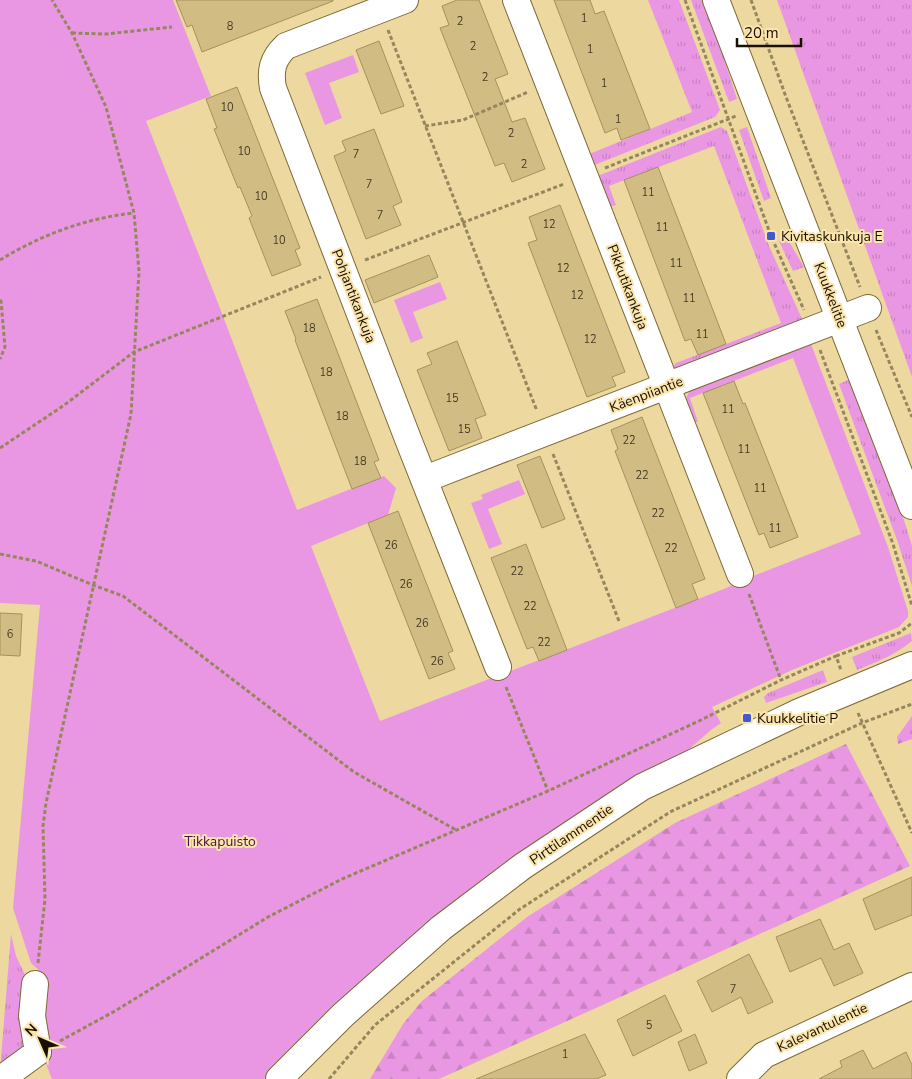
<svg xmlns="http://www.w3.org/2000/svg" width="912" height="1079" font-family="'Nunito Sans',sans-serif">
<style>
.grass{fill:url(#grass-tufts)}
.forest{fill:url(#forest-firs)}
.park{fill:#ea97e3}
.building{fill:#d1bc84;stroke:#a5915b}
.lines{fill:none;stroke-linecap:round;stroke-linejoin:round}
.minor-casing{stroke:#7d6934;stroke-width:28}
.path{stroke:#96865e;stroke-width:3;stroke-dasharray:4 2.5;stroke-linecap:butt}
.minor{stroke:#fff;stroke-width:26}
.poi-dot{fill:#415ace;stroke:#fbe5ac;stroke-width:2}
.labels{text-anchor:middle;stroke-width:4;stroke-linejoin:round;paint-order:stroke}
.number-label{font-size:11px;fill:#463b21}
.poi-label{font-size:14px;fill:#181000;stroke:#fbe5ac;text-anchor:start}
.street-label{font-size:14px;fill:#181000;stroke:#fbe5ac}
.park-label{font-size:14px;fill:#491346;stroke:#fbe5ac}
</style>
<defs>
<pattern id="grass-tufts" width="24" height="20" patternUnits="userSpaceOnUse" patternTransform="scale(1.25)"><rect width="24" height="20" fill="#ea97e3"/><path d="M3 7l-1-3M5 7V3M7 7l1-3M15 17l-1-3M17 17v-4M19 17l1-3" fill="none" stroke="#c881c1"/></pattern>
<pattern id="forest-firs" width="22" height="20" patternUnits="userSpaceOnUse" patternTransform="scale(1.25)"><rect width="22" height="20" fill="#ea97e3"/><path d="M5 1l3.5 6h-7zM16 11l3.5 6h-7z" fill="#c881c1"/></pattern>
</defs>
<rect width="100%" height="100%" fill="#edd89f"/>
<!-- grass -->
<path class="grass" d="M648,0H679L720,110L715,117L592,166L587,155L692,112Z
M691,0H703L716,34L737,99L729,102Z
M777,0H912V377Z
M721,127L727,131L769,246L803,321L678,370L672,368L676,363L781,323L714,146L609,186L616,205L610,207L595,177Z
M747,127L771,198L764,201L739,130Z
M787,238L804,267L793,271L779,241Z
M850,379L904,520L912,546V586L897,540L839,384Z
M911,633L912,641C895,655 877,662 857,670L852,657Z
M823,670L827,682L766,703L764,697L768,693Z
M11,934L16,956L26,977L28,1044L0,1071Z"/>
<!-- forest -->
<path class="forest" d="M912,716V739L898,744L897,737Z
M846,744L910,866L439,1079H370L403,1024L422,1001L527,917L675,823Z"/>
<!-- park -->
<path class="park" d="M0,0H173L211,96L146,121L216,298L297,510L384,476L396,488L388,515L311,546L380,721L724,589L748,578L861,534L793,358L690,398L698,422H690C687,411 682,401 690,391L811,344L888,547L908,611V617L899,627L792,670L712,707L721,723L711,730L688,750L637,779L335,1006L264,1079H52L44,1059L39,1005L41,972L31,963L13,908L40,605L0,603Z
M353,55L359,72L329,83L342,118L325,125L305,73Z
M440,282L447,299L413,312L423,338L411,343L394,300Z
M519,480L525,494L488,509L502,544L489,549L471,503L483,499L481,495Z"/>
<!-- building -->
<path class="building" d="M176,0H333V1L202,52L192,25L187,27Z
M457,0H479L508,74L495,79L512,122L525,118L545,169L512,182L504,163L495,166L440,28L449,25L442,6Z
M554,0H590L595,14L604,11L650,129L621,140L617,128L605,133Z
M379,41L404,106L381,114L356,50Z
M237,87L300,248L295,250L301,265L272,276L249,218L252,216L240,187L238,188L214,129L217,128L206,99Z
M374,129L402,202L393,206L401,225L366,239L334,156L346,151L342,141Z
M658,167L726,344L698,355L691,339L685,341L624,180Z
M560,205L625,372L612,377L616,386L587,397L528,243L537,240L529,217Z
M429,255L438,277L374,303L365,280Z
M317,299L379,460L374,462L381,478L352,489L295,340L296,339L285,311Z
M457,341L486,415L475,419L482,438L449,451L417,370L432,364L427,353Z
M734,381L743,404L745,403L798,537L770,548L764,533L759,535L703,393Z
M642,417L705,579L692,584L698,599L676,608L615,451L618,449L611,430Z
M540,456L565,519L542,528L517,465Z
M398,511L453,651L448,653L455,669L429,679L368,523Z
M526,544L567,650L539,661L533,647L527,649L491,558Z
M0,613L22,614L20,656L0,655Z
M912,877V915L875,930L863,899Z
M820,919L834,950L849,943L863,973L834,986L821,958L790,972L776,937Z
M749,954L773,1002L748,1014L741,997L712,1012L697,981Z
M665,995L682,1031L633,1056L617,1020Z
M585,1034L606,1075L596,1079H476Z
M695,1034L707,1063L689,1071L678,1042Z
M863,1050L873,1069L906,1052L912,1065V1079H819L842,1067L840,1061Z"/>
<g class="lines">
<!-- minor casing -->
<g class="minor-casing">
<path id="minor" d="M405,0L286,46C272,59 270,71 273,88L408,439L498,667
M516,0L740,574
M716,0L912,506
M425,479L868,308
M1,1079L38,1052L32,1016L35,984
M279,1079L343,1015L441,928L523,866L642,787L799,712L912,665
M740,1079L764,1055L912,986"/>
</g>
<!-- path -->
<path class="path" d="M685,0L771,236L804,310
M751,0L786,97L860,287
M388,30L537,411
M72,33L106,34L172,27
M425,126L463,120L528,92
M605,168L736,116
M0,260C41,235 86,218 134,213
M365,260L564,184
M0,300L1,301L5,347L0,359
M876,330L912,417
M820,350L893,544L912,606
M0,448L63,406L134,352L321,277
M553,454L619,621
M0,554L36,561L93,585L123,596L354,772L456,830
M749,594L781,680
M836,656L899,633L912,623
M506,687L548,791
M858,713L912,833
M38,963L45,899L43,826L46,803L131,414L139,271L134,213L106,107L72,33L52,0
M60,1041L115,1011L268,917L342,879L548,791L701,720L781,680L836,656L841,670
M329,1079L375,1025L520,909L670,812L862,723L912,704"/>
<!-- minor -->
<use href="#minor" class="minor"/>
</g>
<!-- markers -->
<g class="poi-dot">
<rect x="766" y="231" width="10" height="10" rx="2.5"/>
<rect x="742" y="713" width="10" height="10" rx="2.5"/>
</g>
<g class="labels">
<!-- number labels -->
<g class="number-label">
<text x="584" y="22">1</text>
<text x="460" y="25">2</text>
<text x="230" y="30">8</text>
<text x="473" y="50">2</text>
<text x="590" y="53">1</text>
<text x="485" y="81">2</text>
<text x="604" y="87">1</text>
<text x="227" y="111">10</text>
<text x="618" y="123">1</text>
<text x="511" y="137">2</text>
<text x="244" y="155">10</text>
<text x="356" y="158">7</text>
<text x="524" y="168">2</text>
<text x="369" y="188">7</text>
<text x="648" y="196">11</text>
<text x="261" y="200">10</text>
<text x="380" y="219">7</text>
<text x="549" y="228">12</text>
<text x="662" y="231">11</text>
<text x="279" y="244">10</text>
<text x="676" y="267">11</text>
<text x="563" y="272">12</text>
<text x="577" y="299">12</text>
<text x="689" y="302">11</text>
<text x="309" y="332">18</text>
<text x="702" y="338">11</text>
<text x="590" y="343">12</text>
<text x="326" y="376">18</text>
<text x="452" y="402">15</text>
<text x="728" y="413">11</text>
<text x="342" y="420">18</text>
<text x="464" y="433">15</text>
<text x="629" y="444">22</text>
<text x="744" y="453">11</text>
<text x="360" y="465">18</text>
<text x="642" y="479">22</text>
<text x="760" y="492">11</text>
<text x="658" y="517">22</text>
<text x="775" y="532">11</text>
<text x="391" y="549">26</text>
<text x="671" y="552">22</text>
<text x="517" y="575">22</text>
<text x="406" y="588">26</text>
<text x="530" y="610">22</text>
<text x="422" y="627">26</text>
<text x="10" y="638">6</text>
<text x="544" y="646">22</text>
<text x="437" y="665">26</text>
<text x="733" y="993">7</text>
<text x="649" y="1029">5</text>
<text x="565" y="1058">1</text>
</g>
<!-- poi labels -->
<g class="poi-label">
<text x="781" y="241">Kivitaskunkuja E</text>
<text x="757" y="723">Kuukkelitie P</text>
</g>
<!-- street labels -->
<g class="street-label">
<text transform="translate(628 287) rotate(69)" y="5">Pikkutikankuja</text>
<text transform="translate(831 295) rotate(69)" y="5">Kuukkelitie</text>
<text transform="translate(354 296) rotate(69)" y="5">Pohjantikankuja</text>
<text transform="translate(646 394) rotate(-21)" y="5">Käenpiiantie</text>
<text transform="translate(571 834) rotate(-34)" y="5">Pirttilammentie</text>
<text transform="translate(822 1027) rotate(-25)" y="5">Kalevantulentie</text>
</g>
<!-- park labels -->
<g class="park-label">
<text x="220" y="846">Tikkapuisto</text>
</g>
</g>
<!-- north arrow -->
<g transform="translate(40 1039) rotate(315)" stroke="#fbe5ac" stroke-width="4" paint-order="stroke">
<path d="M0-4L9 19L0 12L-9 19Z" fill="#181000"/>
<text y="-8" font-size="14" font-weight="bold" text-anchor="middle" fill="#181000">N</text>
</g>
<!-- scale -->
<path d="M737 38v8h64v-8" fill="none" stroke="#181000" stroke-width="2.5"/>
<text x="744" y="38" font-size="15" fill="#181000" stroke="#fbe5ac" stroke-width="4" paint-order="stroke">20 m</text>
</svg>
